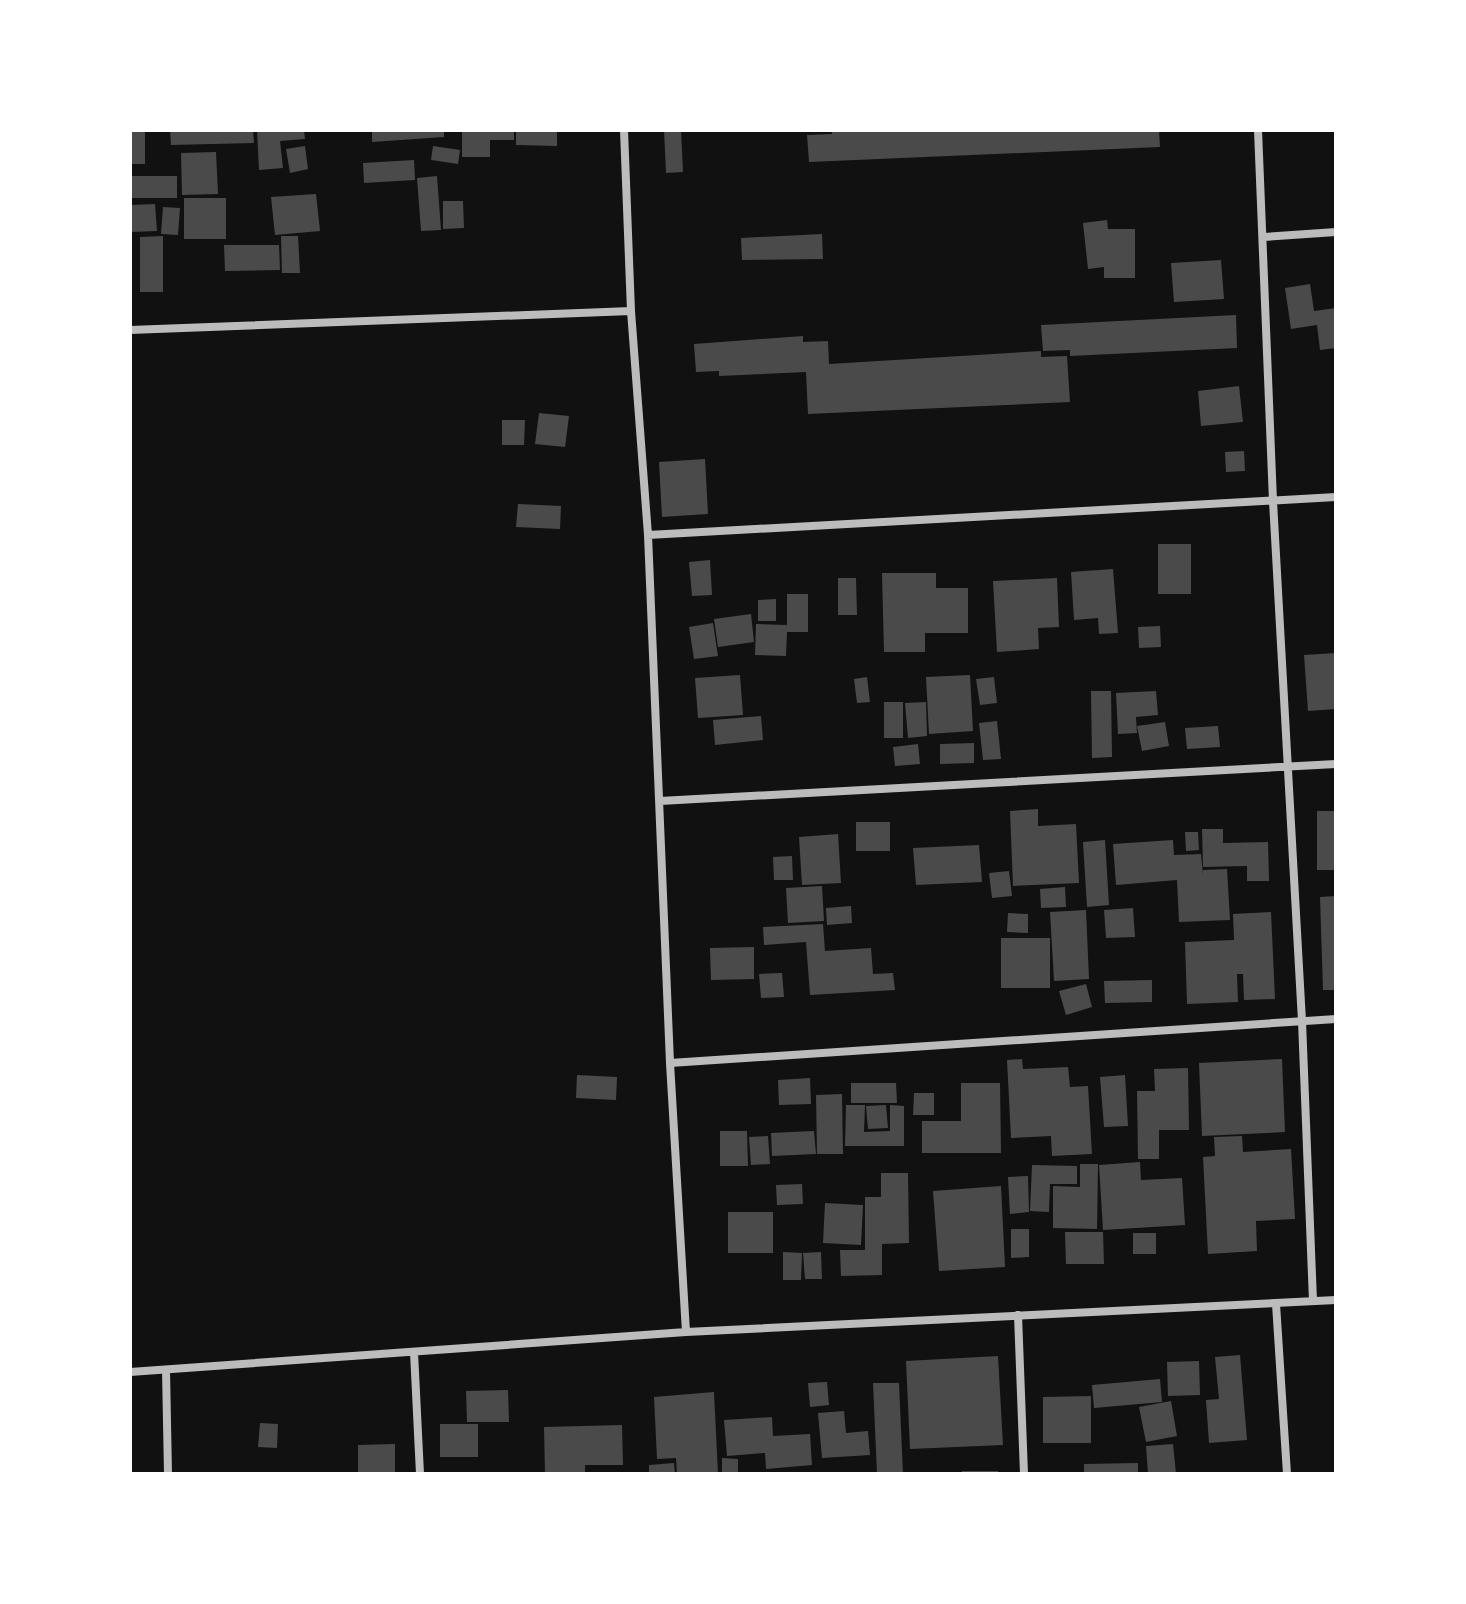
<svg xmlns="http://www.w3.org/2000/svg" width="1466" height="1604" font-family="Arial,sans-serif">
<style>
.building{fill:#4a4a4a}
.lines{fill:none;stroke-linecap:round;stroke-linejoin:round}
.minor{stroke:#bcbcbc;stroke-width:8}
</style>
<rect width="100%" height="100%" fill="#111"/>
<!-- building -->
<path class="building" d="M130,130H145V164H130Z
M170,130H253L254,143L171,145Z
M257,130H304L305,139L280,141L283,168L259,170Z
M372,130H444V137L372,142Z
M462,130H514V140H490V157H462Z
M516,130H557V146L516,145Z
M664,130H681L683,172L666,173Z
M832,130H1159L1160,147L809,162L807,135L832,134Z
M305,146L308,169L290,173L286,149Z
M433,146L460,150L458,164L431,160Z
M216,152L218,194L182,195L181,153Z
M414,160L415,180L364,183L363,163Z
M130,176H177V198H130Z
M437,176L441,230L421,231L417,178Z
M316,194L320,231L275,235L271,197Z
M184,198H226V239H184Z
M443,201H463L464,228L443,229Z
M155,204L157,231L130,232V205Z
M163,207L180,208L178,235L161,234Z
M1107,220L1108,229H1135V278H1104V267L1088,269L1083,223Z
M822,234L823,259L742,260L741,238Z
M163,236V292H140V237Z
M281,236H298L300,273H282Z
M224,245H279L280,270L225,271Z
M1221,260L1224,299L1174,302L1171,263Z
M1310,284L1314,311L1336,308V348L1320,350L1317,325L1291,329L1285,288Z
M1236,315L1237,348L1070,356V350L1043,351L1041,325Z
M803,336V342L828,341L829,364L1041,351V357L1067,356L1070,402L808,414L806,372L719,376V371L696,372L694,344Z
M1239,386L1243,422L1201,426L1198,391Z
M539,413L569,416L565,447L535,444Z
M502,420H525L524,445H502Z
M1244,451L1245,471L1226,472L1225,452Z
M705,459L708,514L662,517L659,462Z
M518,504L561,506L560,529L516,527Z
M1158,544H1191V594H1158Z
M710,560L712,595L692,596L689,562Z
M1113,569L1118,633L1099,634L1098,618L1074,620L1071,572Z
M882,573H936V588H968V633H925V652H884Z
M838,578H856L857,615H838Z
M1057,578L1059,627L1038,628L1039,649L997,652L993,581Z
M787,594H808V632H787L786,656L755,655L756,624L787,625Z
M776,599V621H758V600Z
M751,614L754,642L718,647L714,619Z
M713,623L718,656L694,659L689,627Z
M1160,626L1161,647L1139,648L1138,627Z
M1336,653V709L1308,711L1304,655Z
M740,675L743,715L698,718L695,678Z
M970,675L973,731L929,734L926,677Z
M867,677L870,702L857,703L854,679Z
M994,677L997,703L980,705L976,679Z
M1091,691H1111L1112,757L1092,758Z
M1156,691L1158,715L1136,717L1137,733L1118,734L1116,693Z
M884,702H903V738H884Z
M926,702L927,736L908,738L905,703Z
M761,716L763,740L715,745L713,720Z
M997,721L1001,759L983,760L979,723Z
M1165,722L1169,746L1142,751L1137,726Z
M1218,726L1220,747L1187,749L1185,728Z
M974,743V763L940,764V744Z
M918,744L920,764L895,766L893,747Z
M1038,809V826L1076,824L1079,883L1013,886L1010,811Z
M1317,811H1336V870H1317Z
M856,822H890V851H856Z
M1202,829H1223V843L1268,842L1269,881H1247V866L1203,867Z
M1185,832H1198L1199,850L1186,851Z
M838,834L841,883L802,885L799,837Z
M1105,840L1109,905L1087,907L1083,842Z
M1173,840L1174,855L1201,854L1203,875V870L1227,869L1230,920L1179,922L1177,880L1116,885L1113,844Z
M979,845L982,882L916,885L913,848Z
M792,856L793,880H774L773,857Z
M1009,871L1012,896L992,898L989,873Z
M822,886L824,921L788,923L786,888Z
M1065,887L1066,907L1041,908L1040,889Z
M1336,896V990H1323L1320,897Z
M851,906L852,923L827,925L826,908Z
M1133,908L1135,937L1106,938L1104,910Z
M1086,910L1089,979L1054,981L1050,912Z
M1271,912L1275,999L1244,1000L1243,974H1237L1238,1002L1187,1004L1185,942L1234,940L1233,914Z
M1008,913L1028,914V933L1007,932Z
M823,924L825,951L871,948L873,974L893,973L895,990L810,995L806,942L764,945L763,927Z
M1001,938H1050V988H1001Z
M754,947V979L711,980L710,948Z
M782,973L784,997L761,998L759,974Z
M1152,980V1002L1105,1003L1104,981Z
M1086,984L1092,1007L1066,1015L1059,991Z
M1022,1059L1023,1069L1068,1067L1070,1087L1088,1086L1092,1154L1052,1156L1051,1136L1011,1138L1007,1060Z
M1282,1059L1285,1132L1202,1136L1199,1063Z
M1188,1068L1189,1130H1159V1159H1138L1137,1091H1155L1154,1069Z
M577,1075L617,1077L616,1100L576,1098Z
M1125,1075L1128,1126L1104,1127L1100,1077Z
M810,1078L811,1104L779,1105L778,1080Z
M851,1083H896L897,1103H851Z
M961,1083H1000L1001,1153H922V1121H961Z
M914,1093H934V1115H913Z
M842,1094L843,1154H817L816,1095Z
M846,1105H865L864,1132L890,1131V1105L904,1106V1146H845Z
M886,1105L888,1128L868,1129L866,1106Z
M720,1131H747L748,1166H720Z
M814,1131L816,1154L772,1156L771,1133Z
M768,1136L770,1164L751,1165L749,1137Z
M1242,1136L1243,1152L1291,1149L1295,1219L1256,1221L1257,1251L1208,1254L1203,1157L1215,1156L1214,1137Z
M1140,1162L1141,1180L1182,1178L1185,1225L1103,1230L1099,1165Z
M1080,1164H1098L1097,1229L1053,1228V1186L1080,1187Z
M1032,1165L1077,1166V1184H1050L1049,1212L1030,1211Z
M881,1173H908L909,1243L882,1244V1275L841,1276L840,1250H865V1197H881Z
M1028,1176L1029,1212L1010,1214L1008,1177Z
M802,1184L803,1204L777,1205L776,1185Z
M1001,1186L1005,1267L939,1271L933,1191Z
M825,1203L863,1205L861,1245L823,1243Z
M728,1212H773V1253H728Z
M1011,1229H1029V1257L1011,1258Z
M1065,1232H1103L1104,1264H1066Z
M1133,1233H1156V1254H1133Z
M783,1252L802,1253L801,1280H783Z
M821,1252L822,1279H805L803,1253Z
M1240,1355L1247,1440L1209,1443L1206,1400L1219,1399L1215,1357Z
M998,1356L1003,1445L910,1449L906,1361Z
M1199,1361L1200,1395L1168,1396L1167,1362Z
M1160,1379L1162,1402L1094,1408L1092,1385Z
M827,1382L829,1405L810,1407L808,1383Z
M873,1383H899L903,1474H877Z
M508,1390L509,1422H467L466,1391Z
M714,1392L718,1474H677L676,1458L657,1459L654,1397Z
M1091,1396V1443H1043V1397Z
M1171,1401L1177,1436L1146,1442L1139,1407Z
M844,1411L846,1433L868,1431L870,1455L822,1458L818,1413Z
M772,1417L773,1436L810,1434L812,1465L766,1469L765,1453L727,1456L724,1420Z
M260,1423L278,1424L277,1448L258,1447Z
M440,1424H478V1457H440Z
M622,1425L623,1465H585V1474H545L544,1427Z
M395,1444V1474H358V1445Z
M1173,1444L1176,1474H1148L1146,1446Z
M722,1458L738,1459V1474H722Z
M674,1463L675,1474H649V1465Z
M1138,1463V1474H1084V1464Z
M962,1471H998V1474H962Z"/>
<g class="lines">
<!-- minor -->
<path class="minor" d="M624,130L631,311L648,535L670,1063L686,1332
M1258,130L1273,501L1302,1021L1313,1301
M1264,237L1336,232
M130,330L631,311
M648,535L1336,497
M660,801L1336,764
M670,1063L1336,1019
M1276,1304L1287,1474
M1018,1315L1024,1474
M414,1352L420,1474
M166,1370L168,1474
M130,1372L686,1332L1336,1300"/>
</g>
<!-- border -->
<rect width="1466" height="1604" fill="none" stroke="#ffffff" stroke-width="264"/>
</svg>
